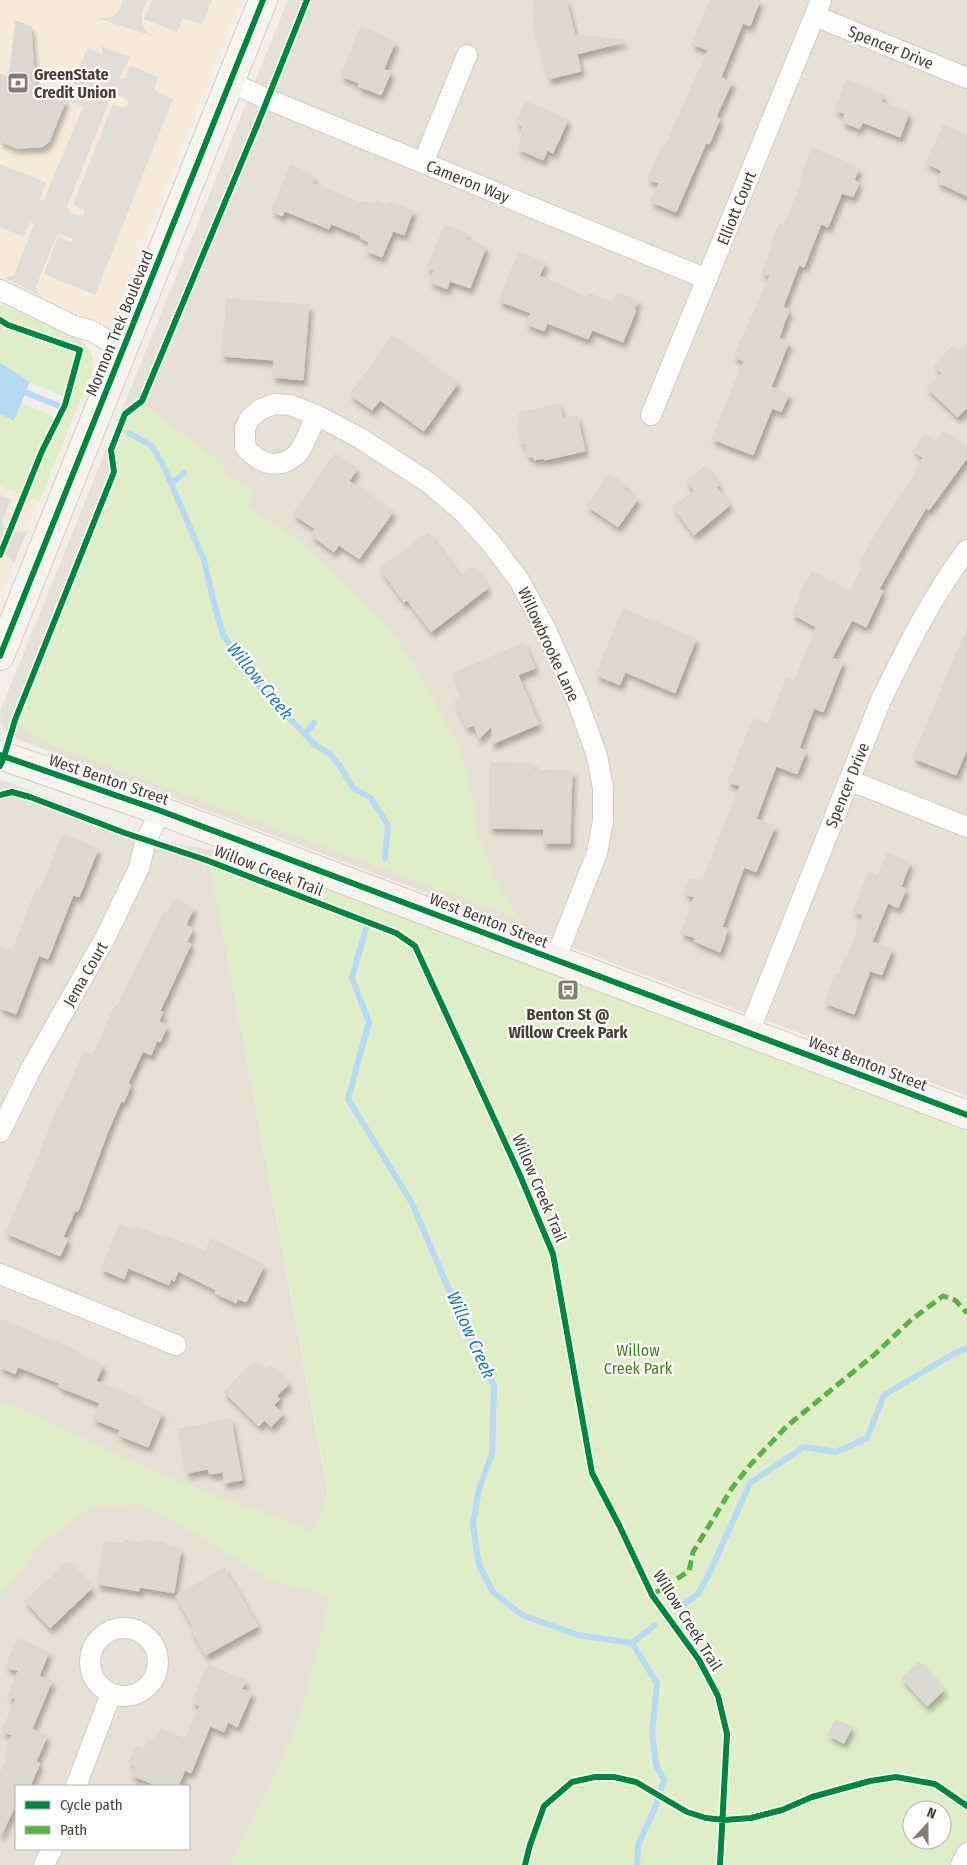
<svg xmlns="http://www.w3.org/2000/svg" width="967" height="1865" font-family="'Fira Sans Condensed',sans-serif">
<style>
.residential{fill:#e6e1d6;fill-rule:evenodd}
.commercial{fill:#f6ebdb}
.green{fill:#dfeec7;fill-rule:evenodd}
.parking{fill:#e1ded8;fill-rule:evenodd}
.water{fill:#b5dbf4}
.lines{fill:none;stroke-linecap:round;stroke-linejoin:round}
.stream{stroke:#b5dbf4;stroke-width:6}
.building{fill:#dbd8d2;stroke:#dad6cf;filter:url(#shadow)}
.street-casing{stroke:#d0ccc7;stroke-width:22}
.secondary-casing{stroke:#d3cec1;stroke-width:30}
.street{stroke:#fdfdfc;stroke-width:20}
.secondary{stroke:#f7f4ee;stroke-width:28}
.quiet{stroke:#57b346;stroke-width:5;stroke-dasharray:10 5;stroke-linecap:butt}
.cycleway-casing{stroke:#fff;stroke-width:9}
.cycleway{stroke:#00873e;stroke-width:6}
.labels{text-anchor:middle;stroke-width:4.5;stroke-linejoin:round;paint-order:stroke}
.street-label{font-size:16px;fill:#484034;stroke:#fff}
.poi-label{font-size:16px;font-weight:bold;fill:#484034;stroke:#fff;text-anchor:start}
.park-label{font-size:16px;fill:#458120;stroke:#fff}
.water-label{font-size:18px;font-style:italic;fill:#1f79b8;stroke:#fff}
</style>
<defs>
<filter id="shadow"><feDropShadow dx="3" dy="5.5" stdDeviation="2.5" flood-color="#0004"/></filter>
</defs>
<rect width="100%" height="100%" fill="#f2efea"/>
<!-- residential -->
<path class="residential" d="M288,0H967V1096L16,739L8,734L2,725L0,718L1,709Z
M0,779L117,825L175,844L214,850L207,860L212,874L340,1559L315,1663L296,1728L271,1784L231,1865H0ZM16,1786H189V1849H16Z"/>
<!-- commercial -->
<path class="commercial" d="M0,0H241L105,339L0,290Z
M0,486L39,502L0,599Z"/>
<!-- green -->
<path class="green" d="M0,304L82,341C90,348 93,355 94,366L39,502L0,486V414L14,421L21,403L55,417L63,396L30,382L0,362Z
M145,405L220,463L228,476L254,492L248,507L300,542L342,579L384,622L413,663L459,747L472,793L477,832L496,881L520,920L41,741L19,722L117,472L115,453L129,415Z
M214,850L231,852L967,1131V1853L961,1865H231L271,1784L296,1728L315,1663L330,1597L267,1579L207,1540L143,1505L91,1506L41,1544L0,1596V1401L23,1410L118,1455L213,1495L273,1515L312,1531C322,1519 321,1505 328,1491L212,874L206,860ZM912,1810H942V1840H912Z"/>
<!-- parking -->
<path class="parking" d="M123,0H147L142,12V25L148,33L155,37L97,18H109L115,15L119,10Z
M152,0H212L202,24L183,18L177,32L144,19Z
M102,46L130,57L120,77L122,79L125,78L130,65L158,77L154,90L173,99L95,295L44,274L58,237L71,242L73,241V239L58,233L36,286L39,295L5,278L14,275L34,224L30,222L24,237L0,227V164L46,182L40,199L42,201L44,200L83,107L66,100L87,48L102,54ZM117,95L126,99L128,103L127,106L123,108L113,104L73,205L84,210V214L79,215L70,212L67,206L109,102L112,96Z
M0,495L11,499L2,522L5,529L18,532L27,531L14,563L8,556L0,552Z"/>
<!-- water -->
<path class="water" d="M0,362L30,382L14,421L0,414Z"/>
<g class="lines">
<!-- stream -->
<path class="stream" d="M20,390L59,406
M129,433L152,446L164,467L204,560L215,607L223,635L261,688L314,744L330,754L340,766L353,788L371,798L388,825L385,858
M172,483L184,473
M305,734L314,723
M366,928L352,978L369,1022L348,1099L412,1203L453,1299L494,1386L492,1454L479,1489L473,1525L479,1565L493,1592L522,1615L578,1635L632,1643L657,1683L652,1733L656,1765L664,1780L657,1803L638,1845L637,1865
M679,1608L698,1594L710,1572L750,1483L804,1447L836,1452L867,1438L884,1395L955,1353L967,1348
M632,1643L655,1625"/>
</g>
<!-- building -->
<path class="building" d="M533,0H566L575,35L623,40L624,42L577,54L581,71L549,79L533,17L537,15Z
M710,0H760L750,26L743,23L721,77L732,82L716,117L720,119L709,144L706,143L676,212L651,202L659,183L648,179L662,146L665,147L708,50L692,44Z
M16,21L31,27L35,88L66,100L49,142L42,147L16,148L0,141V74L9,77Z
M361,27L395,42L384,69L391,72L381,95L358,86L359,83L341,76Z
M847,80L883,95L881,102L909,113L900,137L862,122L860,129L842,122L845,114L835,110Z
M526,102L568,120L553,153L547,150L543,160L518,149L524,135L520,133L523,126L516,123Z
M944,125L967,136V196L937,182L942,171L926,163Z
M812,148L853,165L852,167L859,169L854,180L859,183L853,197L842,193L828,227L821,224L804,267L799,265L783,307L789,310L779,338L789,342L771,387L789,394L781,412L772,408L753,455L712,439L744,361L734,357L770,276L762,273L773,245L771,244L779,224L784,226L805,175L802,174Z
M290,165L306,172L305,174L315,178L312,183L362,204L363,201L374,205L376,201L388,206L389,202L413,211L404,235L393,231L382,257L366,251L369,242L360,238L361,236L331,224L329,229L285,211L282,216L272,211Z
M445,225L467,234L465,239L486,247L470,288L450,281L447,289L430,282L434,270L427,268Z
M519,252L545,263L539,276L588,298L590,294L612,303L618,293L638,301L634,309L636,310L623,342L592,330L588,339L547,323L544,331L526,324L531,313L499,301Z
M227,299L309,305L303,380L273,377L274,360L222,356Z
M392,336L458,383L424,431L380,400L372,410L350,395Z
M967,343V408L958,417L927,388L942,373L934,366L952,347L958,352Z
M559,404L563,419L577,416L585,451L544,460V458L534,460L533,457H528L525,443L522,444L518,423H521L519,413Z
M943,431L967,448V458L929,510L926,508L901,550L879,589L883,591L866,627L852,620L832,658L843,662L823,712L814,708L799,748L806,751L797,774L776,766L756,819L775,826L756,872L744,867L722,927L728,929L720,952L694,941L695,938L681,933L694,897L684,894L690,878L702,882L740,786L728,782L753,719L768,725L787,678L795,681L816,627L792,614L802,596L799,595L812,572L850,592L864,564L860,561L895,503L918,471L915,469L923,458L913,451L925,434L936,442Z
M335,454L357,469L349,481L393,512L359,559L339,545L334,552L311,535L315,529L293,514Z
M705,466L719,485L716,487L730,505L694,535L673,507L694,491L686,481Z
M609,474L626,486L624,489L638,499L618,527L587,506Z
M428,533L460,576L472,567L488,588L431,632L407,600L404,602L380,569Z
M623,609L696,639L675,693L625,672L620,685L596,675Z
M967,629V749L956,775L913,758Z
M524,643L535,668L518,675L539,724L492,744V726L479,739L474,725L467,728L455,701L464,697L454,673Z
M491,763L533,764V770L572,771L570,843H543L544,829L490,828Z
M63,835L98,849L79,897L73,895L48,959L39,955L16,1014L0,1008V947L12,952L37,888L41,890Z
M887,853L910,863L901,887L906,889L898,908L888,903L872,942L892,949L882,975L870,971L854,1014L825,1003L835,975L839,976L845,958L847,959L863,915L853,911L869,872L878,876Z
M174,899L194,908L186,925L193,929L187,942L191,944L160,1011L163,1012L159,1021L167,1026L160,1042L157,1041L151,1055L143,1051L128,1083L131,1085L124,1102L121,1101L108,1131L78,1211H75L63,1237L68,1239L60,1256L6,1233L34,1168L57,1110L58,1111L84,1052L93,1056L115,1006L117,1007L164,912L167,914Z
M120,1224L134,1230L135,1227L163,1238L164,1235L205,1252L211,1239L264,1266L246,1302L238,1299L236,1303L215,1293L216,1290L178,1271L174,1281L171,1279L169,1285L128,1268L124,1279L101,1269Z
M0,1319L76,1351L75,1354L103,1365L96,1381L137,1398L135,1402L162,1413L148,1447L118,1435L120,1430L93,1419L100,1403L59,1387V1383L18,1367L15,1374L0,1367Z
M254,1361L265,1372L270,1366L289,1384L277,1396L280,1399L274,1405L283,1414L271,1427L264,1420L259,1426L224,1392Z
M231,1419L242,1480L224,1483L223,1472L210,1474L208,1469L187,1473L179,1429Z
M124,1540L142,1543L143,1540L165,1543L164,1546L181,1549L174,1593L140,1587L139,1591L97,1584L105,1541L124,1544Z
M67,1562L92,1588L50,1628L25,1601Z
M224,1568L258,1626L206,1655L191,1629L193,1627L176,1596Z
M17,1639L49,1652L39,1676L52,1681L32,1729L47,1736L36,1762L40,1763L30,1786H16V1805L0,1837V1774L10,1751L6,1749L12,1735L2,1731L16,1699L8,1696L18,1671L6,1667Z
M919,1662L944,1690L927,1706L901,1678Z
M208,1665L246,1681L242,1689L252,1693L237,1727L228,1722L224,1732L210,1726L191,1773L185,1770L178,1786H158L131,1775L135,1766L129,1763L136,1746L144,1750L149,1738L155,1741L160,1729L185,1739L200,1706L192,1702Z
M835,1720L852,1727L844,1743L828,1735Z"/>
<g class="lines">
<!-- street casing -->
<g class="street-casing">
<path id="street" d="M815,16L967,78
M230,82L267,99L707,279
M423,163L467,55
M0,290L74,326L92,331L105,339L125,346
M316,415C312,425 304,447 297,454C279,471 259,464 245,447V428L250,418L261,409L275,404L290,405L316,415L360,438L429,483L464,513L491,543L519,580L546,630L577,700L597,756L603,788V821L597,853L555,960
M651,415L821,0
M849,780L967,827
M749,1032L881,700C906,649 932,596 967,550
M0,1132L31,1069L105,938L139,868L146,840L161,811
M0,1274L176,1345
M90 1662a34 34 0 1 1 68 0a34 34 0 1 1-68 0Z
M76,1786L111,1694
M44,1865L52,1849
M961,1865L967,1853"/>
</g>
<!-- secondary casing -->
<g class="secondary-casing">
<path id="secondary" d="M0,656L263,0
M0,755L161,811L967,1115"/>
</g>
<!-- street -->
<use href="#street" class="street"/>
<!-- secondary -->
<use href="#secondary" class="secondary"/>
<!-- quiet -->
<path class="quiet" d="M652,1595L689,1571L693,1552L732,1488L751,1464L787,1426L874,1355L912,1319L943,1296L955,1300L967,1313"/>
<!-- cycleway casing -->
<g class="cycleway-casing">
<path id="cycleway" d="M0,320L8,325L80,350L65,405L42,451L0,555
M0,656L263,0
M0,755L161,811L967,1115
M0,766L4,757L15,720L114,472L111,450L125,414L142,401L258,123L307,0
M0,795L12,792L30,797L125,833L206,860L396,933L415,946L519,1173L553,1254L592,1473L620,1527L652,1595L699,1660L718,1696L727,1734L720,1865
M525,1865L530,1845L544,1806L572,1782L595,1777H614L636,1782L687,1812L706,1818L724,1820L751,1818L782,1810L812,1797L870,1781L896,1777L935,1784L967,1806"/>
</g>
<!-- cycleway -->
<use href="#cycleway" class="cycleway"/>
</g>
<!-- icons -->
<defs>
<g id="bank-square" transform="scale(1.125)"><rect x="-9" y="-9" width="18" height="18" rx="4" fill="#847d74" stroke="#fff"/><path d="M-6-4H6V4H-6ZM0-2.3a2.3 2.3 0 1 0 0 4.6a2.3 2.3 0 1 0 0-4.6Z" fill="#fff"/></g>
<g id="bus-square" transform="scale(1.125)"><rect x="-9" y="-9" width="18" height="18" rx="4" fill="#847d74" stroke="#fff"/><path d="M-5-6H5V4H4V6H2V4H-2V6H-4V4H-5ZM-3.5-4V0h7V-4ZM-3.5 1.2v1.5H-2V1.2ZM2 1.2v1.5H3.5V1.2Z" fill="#fff"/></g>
</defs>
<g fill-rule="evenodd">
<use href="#bank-square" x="18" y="83"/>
<use href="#bus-square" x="568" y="990"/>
</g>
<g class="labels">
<!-- street labels -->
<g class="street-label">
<text transform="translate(891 47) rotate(22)" y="6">Spencer Drive</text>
<text transform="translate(468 181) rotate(22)" y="6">Cameron Way</text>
<text transform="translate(736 208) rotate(-68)" y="6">Elliott Court</text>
<text transform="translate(119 323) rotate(-68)" y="6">Mormon Trek Boulevard</text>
<text transform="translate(549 644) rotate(65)" y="6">Willowbrooke Lane</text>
<text transform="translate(109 779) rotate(19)" y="6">West Benton Street</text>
<text transform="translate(847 785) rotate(-68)" y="6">Spencer Drive</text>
<text transform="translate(269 870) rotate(21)" y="6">Willow Creek Trail</text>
<text transform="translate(489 920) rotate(21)" y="6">West Benton Street</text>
<text transform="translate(85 974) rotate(-60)" y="6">Jema Court</text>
<text transform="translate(868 1063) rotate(21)" y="6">West Benton Street</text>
<text transform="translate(540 1188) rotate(67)" y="6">Willow Creek Trail</text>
<text transform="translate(688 1620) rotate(58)" y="6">Willow Creek Trail</text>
</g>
<!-- poi labels -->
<g class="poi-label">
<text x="34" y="80">GreenState<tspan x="34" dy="18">Credit Union</tspan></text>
<text x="568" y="1020" text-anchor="middle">Benton St @<tspan x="568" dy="18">Willow Creek Park</tspan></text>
</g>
<!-- park labels -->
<g class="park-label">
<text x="638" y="1356">Willow<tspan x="638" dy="18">Creek Park</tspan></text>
</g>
<!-- water labels -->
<g class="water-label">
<text transform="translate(260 681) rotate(51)" y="6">Willow Creek</text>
<text transform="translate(471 1335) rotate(66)" y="6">Willow Creek</text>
</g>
</g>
<!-- legend -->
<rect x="15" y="1785" width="175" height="65" fill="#ffffff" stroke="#b6b3ae"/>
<rect x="25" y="1801" width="25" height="8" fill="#00873e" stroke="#b6b3ae"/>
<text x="60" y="1810" font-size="15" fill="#484034">Cycle path</text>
<rect x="25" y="1826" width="25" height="8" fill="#57b346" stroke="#b6b3ae"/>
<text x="60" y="1835" font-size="15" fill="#484034">Path</text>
<!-- north arrow -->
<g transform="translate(927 1825) rotate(21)"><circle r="24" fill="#ffffff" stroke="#b6b3ae"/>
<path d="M0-4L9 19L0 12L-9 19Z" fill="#847d74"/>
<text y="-8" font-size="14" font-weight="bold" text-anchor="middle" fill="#484034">N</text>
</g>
</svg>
